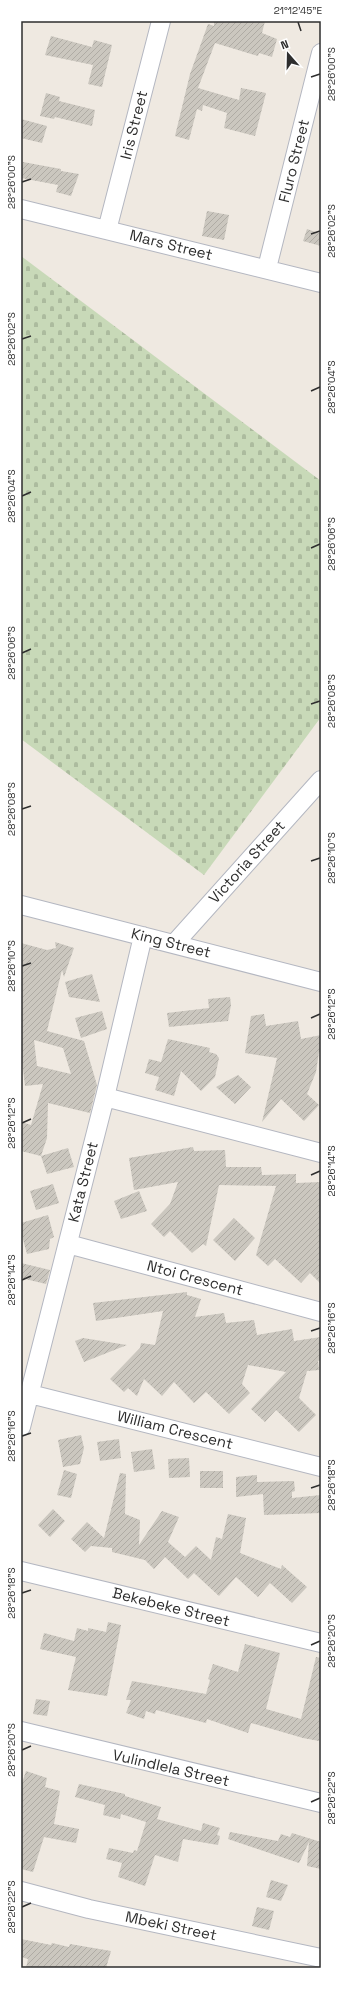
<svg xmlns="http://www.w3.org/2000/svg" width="342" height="1989" font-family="'Space Grotesk',sans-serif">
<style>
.cemetery{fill:url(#cemetery-stones)}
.building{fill:url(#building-hatch);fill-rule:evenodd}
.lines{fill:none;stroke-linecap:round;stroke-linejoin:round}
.minor-casing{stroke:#b4b7c1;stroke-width:20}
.minor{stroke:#fff;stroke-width:18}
.ticks{fill:none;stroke:#2e2e2e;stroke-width:1.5}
.labels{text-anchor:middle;stroke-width:3;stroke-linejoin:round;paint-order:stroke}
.street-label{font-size:15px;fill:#2e2e2e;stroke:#fff}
.neatline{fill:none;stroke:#2e2e2e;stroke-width:1.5}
.ticks-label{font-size:10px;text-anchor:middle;fill:#2e2e2e}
</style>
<defs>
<pattern id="cemetery-stones" width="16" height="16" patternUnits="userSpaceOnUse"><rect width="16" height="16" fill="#c8d9b8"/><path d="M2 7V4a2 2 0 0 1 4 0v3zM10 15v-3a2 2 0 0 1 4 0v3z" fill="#acbb9e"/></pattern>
<pattern id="building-hatch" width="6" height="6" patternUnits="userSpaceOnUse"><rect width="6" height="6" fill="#cbc7bf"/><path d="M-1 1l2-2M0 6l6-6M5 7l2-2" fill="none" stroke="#afaba4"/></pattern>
</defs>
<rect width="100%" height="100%" fill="#efe9e1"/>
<!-- cemetery -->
<path class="cemetery" d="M21,256L321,481V717L204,875L21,739Z"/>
<!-- building -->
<path class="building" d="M214,21H265L262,33L277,39L272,57L259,53L258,56L215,43L198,88L239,100L241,88L266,93L255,136L224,128L227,113L203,105L202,111L197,109L189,140L175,136L190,74L208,24L214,26Z
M51,36L92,47L94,40L112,45L102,87L88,84L93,65L45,55Z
M46,93L60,97L59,101L95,110L92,126L55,117L54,119L40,116Z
M21,119L47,126L42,143L21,138Z
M23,162L61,169V171L79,174L71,196L56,192L58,185L21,178Z
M207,211L229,215L224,240L202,236Z
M307,229L321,234V246L303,241Z
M55,942L74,948L64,977L62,970L47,1031L84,1041L97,1085L90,1113L48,1103L47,1138L41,1156L21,1151V1122L31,1125L43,1084L25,1086L21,1052V943L47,950L56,948ZM34,1040L63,1048L71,1074L37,1066Z
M92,974L100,1002L69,997L65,982Z
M230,997L231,1005L228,1021L169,1027L167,1013L209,1008L208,999Z
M102,1011L107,1029L81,1038L75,1018Z
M264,1014L266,1026L298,1021L301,1039L321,1035V1052H319L316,1072L307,1094L319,1105L304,1121L281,1099L262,1122L277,1058L245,1053L251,1016Z
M168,1039L210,1048L209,1052L216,1054L219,1058L215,1077L201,1091L181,1071L174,1096L155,1090L159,1077L145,1073L149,1059L161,1062Z
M238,1075L251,1087L235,1104L216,1087Z
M193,1147L194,1151L225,1150L226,1167H261L262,1175L296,1174V1183L321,1182V1284L310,1273L301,1283L275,1259L268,1266L256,1255L276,1186L219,1185L206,1246L203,1244L192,1253L170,1231L164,1237L151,1224L170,1204L178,1182L134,1190L129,1158Z
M68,1148L74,1167L47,1174L41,1156Z
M53,1184L59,1203L36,1210L30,1191Z
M139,1191L147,1211L121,1219L114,1201Z
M48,1215L54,1237L50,1239L49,1249L27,1254L21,1232V1223Z
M234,1218L255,1238L235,1261L213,1240Z
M21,1263L50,1270L46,1284L21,1278Z
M187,1292V1295L201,1299L195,1317L224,1313L226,1323L254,1320L257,1335L292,1329L294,1341L321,1337V1360L318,1361L319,1370L307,1371L299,1398L316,1415L299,1432L276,1410L265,1422L251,1409L286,1372L248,1365L242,1384L250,1393L229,1414L206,1392L194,1403L174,1382L162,1396L144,1379L137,1396L128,1388L124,1392L110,1379L140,1348L141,1343L155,1345L163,1311L96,1321L93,1303Z
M83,1338L127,1345L84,1362L75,1341Z
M81,1435L84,1448L80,1464L63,1467L58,1440Z
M119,1439L121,1458L100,1461L97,1442Z
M152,1449L155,1469L134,1472L131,1452Z
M189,1458L190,1477L169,1478L168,1459Z
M64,1470L77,1474L71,1498L57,1495Z
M200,1471H223V1488H200Z
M120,1473L126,1474L125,1514L140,1520L139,1545L162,1511L179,1517L168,1542L185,1557L196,1546L211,1560L216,1537L222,1539L228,1514L246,1518L240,1553L281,1569L282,1565L307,1587L292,1603L270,1583L258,1597L236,1577L219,1596L194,1573L188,1579L165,1557L154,1569L145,1560L112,1552V1548L91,1546L85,1552L71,1539L87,1522L104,1538Z
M257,1475V1482L294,1481L295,1491L292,1492V1498L321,1495V1513L264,1515L263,1494L236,1497V1477Z
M53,1509L65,1521L50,1537L38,1525Z
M108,1622L121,1625L107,1696L68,1690L76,1657L40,1649L44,1633L74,1641L77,1628L88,1631V1628L106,1632Z
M245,1644L280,1653L266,1709L301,1719L316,1657L321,1658V1729L319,1741L303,1738L251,1723L248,1733L207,1719L206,1723L156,1710L155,1714L146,1711L144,1719L126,1713L131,1700H126L132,1681L206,1694L210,1680L208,1679L213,1664L238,1672Z
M36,1699L50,1701L47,1716L33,1714Z
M26,1771L47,1778L45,1787L60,1791L54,1824L79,1829L76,1843L44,1837L33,1872L21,1869V1786Z
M79,1784L125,1794V1796L161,1807L157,1819L201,1831L203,1823L220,1828L217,1835L220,1836L218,1845L183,1839L178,1862L155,1855L145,1886L118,1877L122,1863L106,1859L109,1848L133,1853L134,1850L137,1851L146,1822L121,1814L120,1819L103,1815L105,1805L75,1797Z
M230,1832L278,1841L281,1834L290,1837L292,1833L321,1842V1869L307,1866L309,1842L299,1863L228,1839Z
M271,1880L288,1885L281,1901L266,1897Z
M257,1907L274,1911L269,1930L252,1926Z
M21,1939L51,1945L52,1943L69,1947L70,1944L111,1951L106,1968H26L28,1959L21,1957Z"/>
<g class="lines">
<!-- minor casing -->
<g class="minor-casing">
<path id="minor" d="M21,209L321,283
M107,230L161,21
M267,268L321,53
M21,905L321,982
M174,944L321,780
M105,1097L321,1153
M68,1244L321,1312
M30,1394L321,1467
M21,1427L105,1097L143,936
M21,1571L321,1643
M21,1731L321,1803
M21,1891L89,1909L321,1958"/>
</g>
<!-- minor -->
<use href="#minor" class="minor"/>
</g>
<!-- ticks -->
<path class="ticks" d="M298,22L301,31M311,77L320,74M22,182L31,179M311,234L320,231M22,339L31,336M311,391L320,387M22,496L31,492M311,548L320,544M22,653L31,649M311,704L320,701M22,809L31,806M311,861L320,858M22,966L31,963M311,1018L320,1014M22,1123L31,1119M311,1175L320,1171M22,1280L31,1276M311,1331L320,1328M22,1436L31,1433M311,1488L320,1485M22,1593L31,1590M311,1645L320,1641M22,1750L31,1746M311,1802L320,1798M22,1907L31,1903"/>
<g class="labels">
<!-- street labels -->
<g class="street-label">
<text transform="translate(134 125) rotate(-76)" y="5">Iris Street</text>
<text transform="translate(294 161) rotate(-76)" y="5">Fluro Street</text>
<text transform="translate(171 245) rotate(14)" y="5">Mars Street</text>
<text transform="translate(247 862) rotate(-48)" y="5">Victoria Street</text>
<text transform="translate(171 943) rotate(14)" y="5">King Street</text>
<text transform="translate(83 1182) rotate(-76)" y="5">Kata Street</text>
<text transform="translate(195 1278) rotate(15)" y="5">Ntoi Crescent</text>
<text transform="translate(175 1430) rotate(14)" y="5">William Crescent</text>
<text transform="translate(171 1607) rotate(14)" y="5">Bekebeke Street</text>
<text transform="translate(171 1768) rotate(13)" y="5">Vulindlela Street</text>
<text transform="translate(171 1926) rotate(12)" y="5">Mbeki Street</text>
</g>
</g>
<!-- border -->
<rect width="342" height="1989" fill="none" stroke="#ffffff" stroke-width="44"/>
<!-- north arrow -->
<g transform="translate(288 54) rotate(340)" stroke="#ffffff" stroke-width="3" paint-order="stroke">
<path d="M0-3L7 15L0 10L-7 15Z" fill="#2e2e2e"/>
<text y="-6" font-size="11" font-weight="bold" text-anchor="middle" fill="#2e2e2e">N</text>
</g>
<rect x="22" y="22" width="298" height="1945" class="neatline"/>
<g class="ticks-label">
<text x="298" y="14">21°12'45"E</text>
<text transform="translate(331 74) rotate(-90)" y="4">28°26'00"S</text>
<text transform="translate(11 182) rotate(-90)" y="4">28°26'00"S</text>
<text transform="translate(331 231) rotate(-90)" y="4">28°26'02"S</text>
<text transform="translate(11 339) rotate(-90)" y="4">28°26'02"S</text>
<text transform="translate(331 387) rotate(-90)" y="4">28°26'04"S</text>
<text transform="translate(11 496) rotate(-90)" y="4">28°26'04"S</text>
<text transform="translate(331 544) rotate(-90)" y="4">28°26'06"S</text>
<text transform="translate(11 653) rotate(-90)" y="4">28°26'06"S</text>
<text transform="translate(331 701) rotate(-90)" y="4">28°26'08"S</text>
<text transform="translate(11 809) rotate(-90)" y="4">28°26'08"S</text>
<text transform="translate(331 858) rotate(-90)" y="4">28°26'10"S</text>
<text transform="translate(11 966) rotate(-90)" y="4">28°26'10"S</text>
<text transform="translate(331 1014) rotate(-90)" y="4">28°26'12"S</text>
<text transform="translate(11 1123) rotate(-90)" y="4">28°26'12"S</text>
<text transform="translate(331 1171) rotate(-90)" y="4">28°26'14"S</text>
<text transform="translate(11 1280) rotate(-90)" y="4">28°26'14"S</text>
<text transform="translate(331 1328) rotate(-90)" y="4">28°26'16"S</text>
<text transform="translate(11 1436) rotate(-90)" y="4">28°26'16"S</text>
<text transform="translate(331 1485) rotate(-90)" y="4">28°26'18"S</text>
<text transform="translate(11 1593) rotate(-90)" y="4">28°26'18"S</text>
<text transform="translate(331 1641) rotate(-90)" y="4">28°26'20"S</text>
<text transform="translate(11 1750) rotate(-90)" y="4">28°26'20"S</text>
<text transform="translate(331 1798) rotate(-90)" y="4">28°26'22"S</text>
<text transform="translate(11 1907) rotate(-90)" y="4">28°26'22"S</text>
</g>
</svg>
